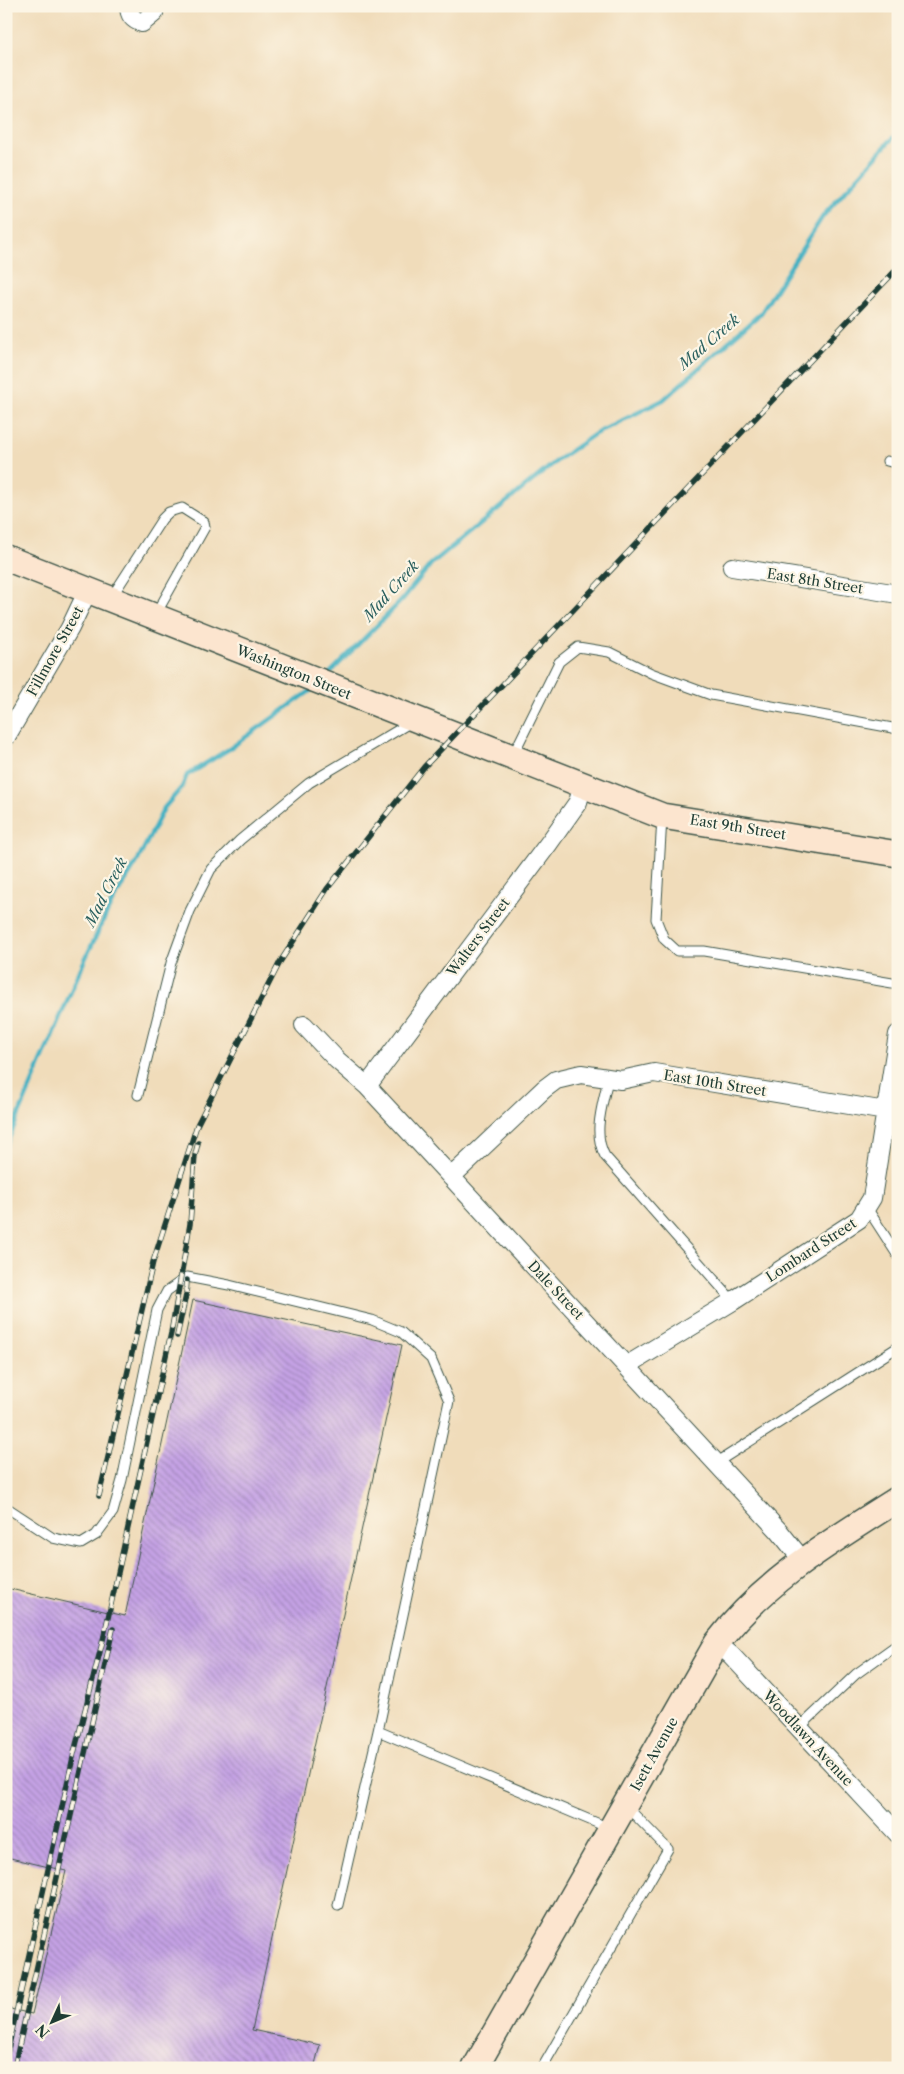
<svg xmlns="http://www.w3.org/2000/svg" width="904" height="2074" font-family="'Libre Caslon Text',serif">
<style>
.lines{fill:none;stroke-linecap:round;stroke-linejoin:round}
.stream{stroke:#45b1c2;stroke-width:4.5}
.building{fill:url(#building-back-hatch)}
.lane-casing{stroke:#3e5548;stroke-width:11}
.street-casing{stroke:#3e5548;stroke-width:20}
.secondary-casing{stroke:#3e5548;stroke-width:28}
.lane{stroke:#fff;stroke-width:9}
.street{stroke:#fff;stroke-width:18}
.secondary{stroke:#fce5cf;stroke-width:25}
.rail-casing{stroke:#1f3d34;stroke-width:5.5}
.rail{stroke:#fcf5e5;stroke-width:4;stroke-dasharray:11;stroke-linecap:butt}
.labels{text-anchor:middle;stroke-width:4.5;stroke-linejoin:round;paint-order:stroke}
.street-label{font-size:14px;fill:#1f3d34;stroke:#fcf5e5}
.water-label{font-size:15px;font-style:italic;fill:#2a605f;stroke:#fcf5e5}
</style>
<defs>
<pattern id="building-back-hatch" width="6" height="6" patternUnits="userSpaceOnUse" patternTransform="scale(1.25)"><rect width="6" height="6" fill="#c5a2e5"/><path d="M-1 5l2 2M0 0l6 6M5-1l2 2" fill="none" stroke="#9f85ba"/></pattern>
</defs>
<rect width="100%" height="100%" fill="#fcf5e5"/>
<filter id="ink" filterUnits="userSpaceOnUse"><feTurbulence type="fractalNoise" baseFrequency=".02" numOctaves="2"/><feDisplacementMap in="SourceGraphic" scale="10" xChannelSelector="R" yChannelSelector="G"/><feConvolveMatrix kernelMatrix="1 2 1 2 8 2 1 2 1" color-interpolation-filters="sRGB"/></filter>
<filter id="wash" filterUnits="userSpaceOnUse"><feTurbulence type="fractalNoise" baseFrequency=".0096" numOctaves="4" result="noise"/><feDisplacementMap in="SourceGraphic" scale="20" xChannelSelector="R" yChannelSelector="G"/><feGaussianBlur stdDeviation="1.12" result="paint"/><feColorMatrix in="noise" values="0 0 0 0 0 0 0 0 0 0 0 0 0 0 0 0 0 1.4 0 .05"/><feComposite in="paint" operator="in"/></filter>
<g filter="url(#wash)">
<rect width="100%" height="100%" fill="#f0dcba"/>
<g class="lines">
<!-- stream -->
<path class="stream" d="M328,675L402,600L431,564L559,459L595,434L663,400L761,313L823,216L898,132
M6,1145L81,968L112,902L137,862L164,808L182,787L187,775L229,749L313,689"/>
</g>
<g id="blocks">
<!-- building -->
<path class="building" d="M193,1300L402,1345L252,2030L320,2045L314,2068H6V2008L32,2014L66,1871L6,1857V1588L125,1616Z"/>
</g>
</g>
<g filter="url(#ink)">
<use href="#blocks" fill-opacity="0" stroke="#3e5548" stroke-width="1"/>
<g class="lines">
<!-- lane casing -->
<g class="lane-casing">
<path id="lane" d="M887,461L898,464
M111,598L162,519L169,512L182,508L204,522L205,527L156,614
M513,755L559,662L578,647L609,652L651,673L711,695L898,729
M662,818L656,919L664,939L677,951H704L898,984
M608,1079C603,1104 592,1133 605,1156L733,1301
M138,1095L171,963L190,911L211,869L240,840L309,783L413,721
M867,1208L898,1256
M716,1463L898,1347
M6,1507L53,1538L81,1544L96,1535L113,1512L122,1480L157,1310L167,1291L187,1277L229,1285L372,1320L401,1332L431,1359L449,1401L378,1731L338,1905
M799,1728L856,1674L898,1644
M378,1731L609,1828
M542,2068L668,1849L627,1807"/>
</g>
<!-- street casing -->
<g class="street-casing">
<path id="street" d="M129,6C129,16 133,20 142,23L154,13V6
M732,567L898,594
M6,737L70,628L88,590
M304,1025L337,1060L367,1086L779,1531L803,1561
M367,1086L549,843L578,802L583,785
M451,1177L544,1089L556,1080L581,1074L621,1080L654,1073L898,1113
M626,1366L733,1301L859,1219L872,1198L898,1034
M717,1643L732,1656L898,1834"/>
</g>
<!-- secondary casing -->
<g class="secondary-casing">
<path id="secondary" d="M6,558L662,816L898,854
M475,2068L717,1643C765,1580 832,1541 898,1499"/>
</g>
<!-- lane -->
<use href="#lane" class="lane"/>
<!-- street -->
<use href="#street" class="street"/>
<!-- secondary -->
<use href="#secondary" class="secondary"/>
<!-- rail casing -->
<g class="rail-casing">
<path id="rail" d="M177,1336L186,1295L187,1280
M99,1496L153,1262L197,1125L280,962L327,889L424,767L898,268
M6,2058L74,1753L104,1636L171,1333L190,1224L195,1155L198,1143
M14,2068L113,1629"/>
</g>
<!-- rail -->
<use href="#rail" class="rail"/>
</g>
</g>
<g class="labels">
<!-- street labels -->
<g class="street-label">
<text transform="translate(815 581) rotate(9)" y="5">East 8th Street</text>
<text transform="translate(55 651) rotate(-61)" y="5">Fillmore Street</text>
<text transform="translate(294 672) rotate(22)" y="5">Washington Street</text>
<text transform="translate(738 827) rotate(9)" y="5">East 9th Street</text>
<text transform="translate(478 937) rotate(-53)" y="5">Walters Street</text>
<text transform="translate(715 1083) rotate(9)" y="5">East 10th Street</text>
<text transform="translate(811 1250) rotate(-33)" y="5">Lombard Street</text>
<text transform="translate(556 1290) rotate(47)" y="5">Dale Street</text>
<text transform="translate(808 1738) rotate(47)" y="5">Woodlawn Avenue</text>
<text transform="translate(654 1754) rotate(-61)" y="5">Isett Avenue</text>
</g>
<!-- water labels -->
<g class="water-label">
<text transform="translate(709 342) rotate(-41)" y="5">Mad Creek</text>
<text transform="translate(391 591) rotate(-48)" y="5">Mad Creek</text>
<text transform="translate(106 892) rotate(-63)" y="5">Mad Creek</text>
</g>
</g>
<!-- margin -->
<rect width="904" height="2074" fill="none" stroke="#fcf5e5" stroke-width="25"/>
<!-- north arrow -->
<g transform="translate(52 2022) rotate(226)" stroke="#fcf5e5" stroke-width="4" paint-order="stroke">
<path d="M0-4L9 19L0 12L-9 19Z" fill="#1f3d34"/>
<text y="-8" font-size="14" font-weight="bold" text-anchor="middle" fill="#1f3d34">N</text>
</g>
</svg>
